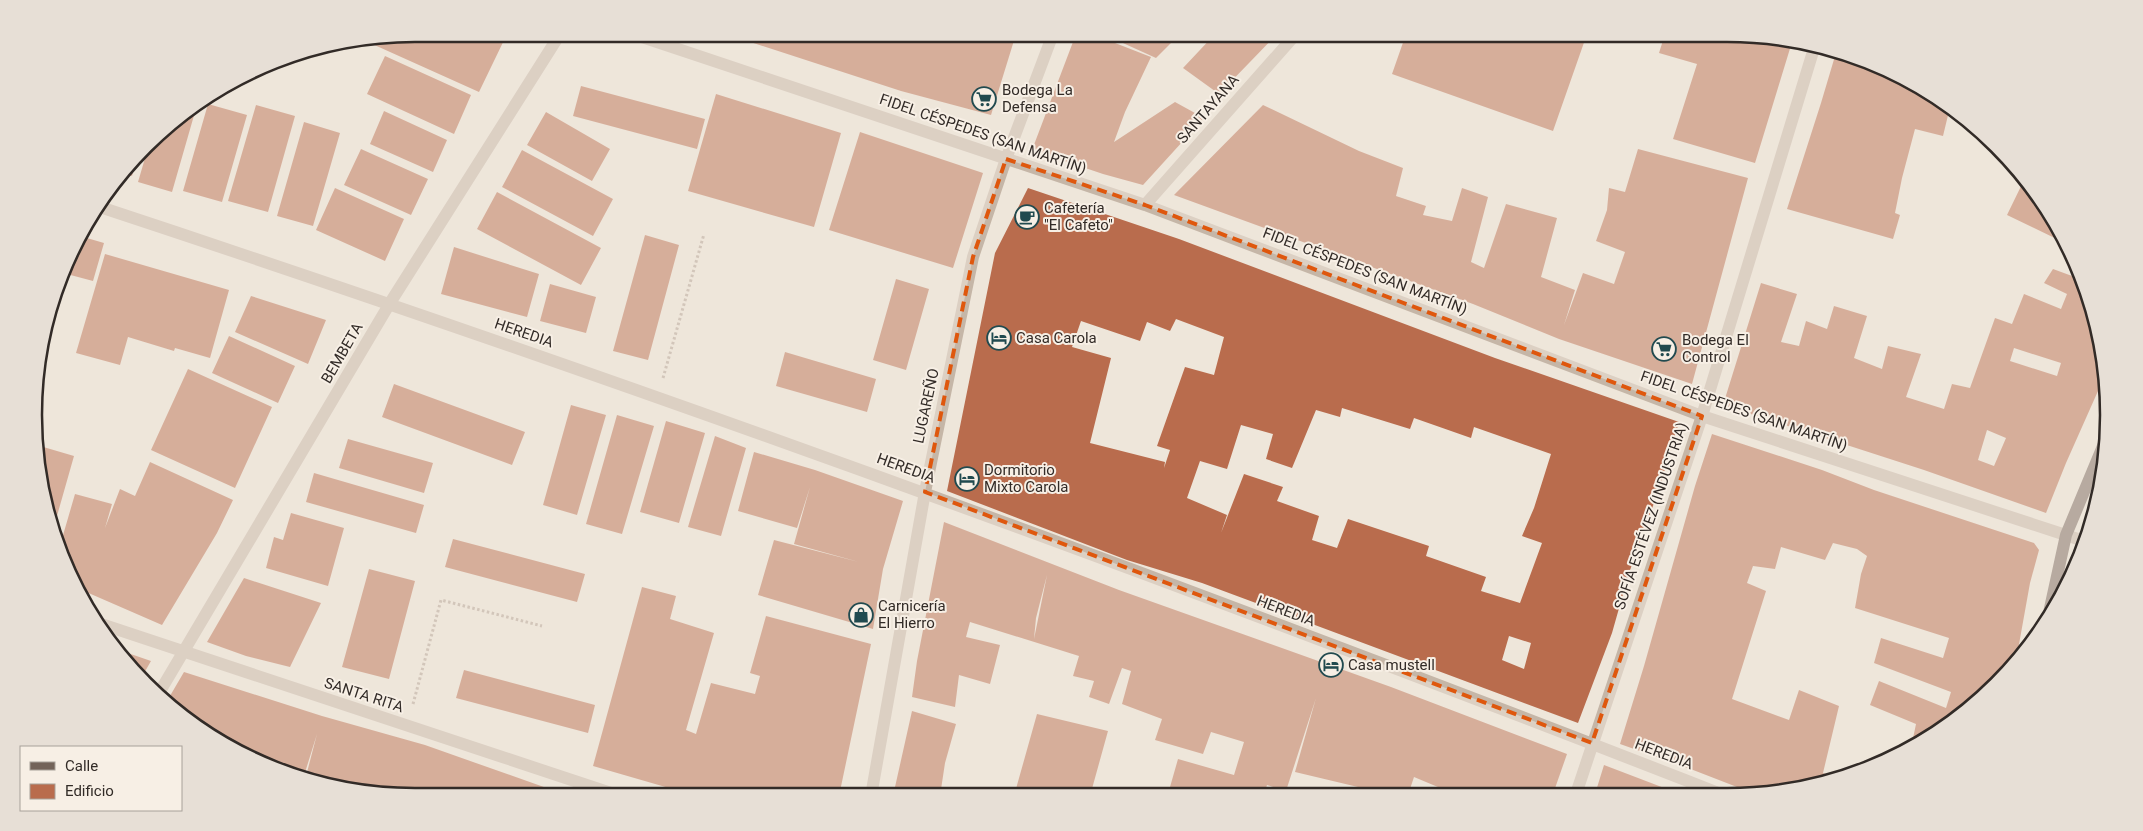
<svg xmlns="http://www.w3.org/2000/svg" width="2143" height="831" font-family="Roboto,sans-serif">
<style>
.building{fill:#b96c4d;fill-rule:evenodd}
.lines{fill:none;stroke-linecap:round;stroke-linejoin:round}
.path{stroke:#b0a092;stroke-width:3;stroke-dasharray:2.5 2.5;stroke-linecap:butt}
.minor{stroke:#c5b6a7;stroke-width:12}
.major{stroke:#736359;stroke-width:12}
.marked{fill:none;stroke:#df570d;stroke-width:4;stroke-dasharray:10 6;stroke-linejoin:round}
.labels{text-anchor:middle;stroke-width:4;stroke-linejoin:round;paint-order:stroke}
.poi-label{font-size:15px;fill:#322b27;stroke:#f7efe5;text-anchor:start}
.street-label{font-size:15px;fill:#322b27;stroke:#f7efe5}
.rim{fill:none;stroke:#322b27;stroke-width:2.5}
</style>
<rect width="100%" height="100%" fill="#eee6da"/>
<!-- building -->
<path class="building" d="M416,34H507L479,92L370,43V41Z
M726,34H1016L991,115L901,91Z
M1076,34H1092L1151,57L1125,112L1114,142L1175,102L1204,118L1143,185L1103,174L1032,150Z
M1103,34H1180L1156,58Z
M1215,34H1277L1219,94L1183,68Z
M1406,34H1587L1553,131L1392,74Z
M1665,34H1728L1792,42L1755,163L1673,139L1697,64L1659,53Z
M385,56L471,95L454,134L367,94Z
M1835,56L1897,73L1950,107L1943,136L1915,129L1902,178L1895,213L1900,215L1893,239L1787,209L1821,103Z
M581,86L705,119L697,149L573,116Z
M716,94L841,133L814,227L688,191Z
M208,104L247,115L222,202L183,191Z
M197,105L172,192L138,182L148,148L164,128Z
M256,105L295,116L268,212L228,201Z
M1263,105L1359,151L1403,168L1396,196L1426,206L1423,215L1452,221L1462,188L1488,197L1471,262L1484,268L1506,204L1557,218L1541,277L1575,290L1564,325L1583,273L1614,284L1625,252L1596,241L1607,210L1609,188L1625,192L1638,149L1748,178L1692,384L1559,339L1473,304L1174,195Z
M384,111L447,140L433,172L370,144Z
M546,112L610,149L592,181L527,145Z
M304,122L340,133L313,226L277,216Z
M860,132L983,173L953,268L829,230Z
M361,149L428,179L411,215L344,185Z
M522,150L613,199L593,236L502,187Z
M136,162L132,176L127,174Z
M2025,178L2058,225L2067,244L2007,215Z
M335,188L404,219L385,261L316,230Z
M1028,188L1179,239L1495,358L1679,422L1659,489L1629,573L1612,633L1578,723L1202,583L1127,560L947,491L995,253ZM1176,319L1224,337L1214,375L1185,367L1157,446L1170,450L1164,468L1165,462L1090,443L1111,358L1072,347L1081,321L1140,341L1147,322L1170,331ZM1342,408L1410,429L1414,418L1471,438L1474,427L1551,454L1534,508L1522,536L1542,543L1520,603L1481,591L1486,577L1426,556L1429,546L1348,519L1337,548L1312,540L1319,516L1277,501L1283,487L1244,474L1221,533L1227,515L1187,498L1200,461L1227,469L1241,425L1273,434L1266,459L1292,468L1316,410L1340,417ZM1509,636L1531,643L1524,669L1502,660Z
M497,192L601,248L581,285L477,229Z
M645,235L679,245L648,360L613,351Z
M80,236L104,243L93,281L63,273Z
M454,247L539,274L527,317L441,294Z
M105,254L229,290L210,358L175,348L174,351L128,337L120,365L76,353Z
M2053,269L2083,280L2089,293L2106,373L2066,463L2046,513L1924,470L1723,405L1761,283L1797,294L1781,342L1799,346L1806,321L1827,329L1834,306L1867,316L1854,358L1882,369L1888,346L1921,354L1906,397L1944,409L1952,384L1970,388L1995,318L2012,324L2024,294L2061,309L2067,294L2044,283ZM2014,348L2061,363L2057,376L2010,361ZM1987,430L2006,438L1994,466L1978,460Z
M896,279L929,289L906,370L873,360Z
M550,284L596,297L586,333L540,321Z
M251,296L326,320L308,364L235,332Z
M229,336L295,366L278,403L212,373Z
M785,352L876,379L867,412L776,386Z
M188,369L272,407L235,488L151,450Z
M394,384L525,432L512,465L382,417Z
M571,405L606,415L577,515L543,505Z
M617,415L654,426L622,534L586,524Z
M666,421L705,433L679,523L640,512Z
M1712,434L1822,470L1874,490L2034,543L2039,550L2030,583L2016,661L1979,702L1911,748L1916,724L1870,705L1879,681L1946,708L1951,692L1874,663L1881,638L1943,658L1949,638L1855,608L1861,574L1867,556L1857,549L1833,543L1825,560L1781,547L1775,569L1753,566L1747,583L1766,591L1732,699L1789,720L1799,690L1839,706L1823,773L1835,777L1778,794H1755L1688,768L1620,744L1644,666L1695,486Z
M715,436L746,448L721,536L688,527Z
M348,439L433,463L424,493L339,468Z
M40,446L74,456L53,530L41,490Z
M754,452L815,470L903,501L883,569L873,629L758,595L774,540L859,562L794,544L810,487L797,528L738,511Z
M150,462L233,500L217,533L162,625L77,588L63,561L59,549L75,494L112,504L105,528L120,489L135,496Z
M314,473L424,505L416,533L306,502Z
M2097,506L2096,515L2091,526L2089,525Z
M291,513L344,528L328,586L266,568L274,537L283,540Z
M944,522L1119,590L1391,687L1567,754L1553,794L1457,795L1414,777L1408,795H1379L1358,787L1295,772L1316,698L1286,791L1267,785L1264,795H1201L1170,787L1178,759L1234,775L1244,742L1211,732L1203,754L1155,740L1162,719L1122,704L1131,671L1122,668L1109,704L1089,697L1094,681L1073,676L1079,656L970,622L966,637L1000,645L990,684L959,675L955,707L912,697L917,661ZM1047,575L1034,639L1036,618Z
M453,539L585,574L577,602L445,567Z
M369,569L415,581L389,679L342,667Z
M244,578L321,603L290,667L246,656L207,642Z
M642,587L676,596L670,619L714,633L686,730L696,734L711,683L755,694L760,676L750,673L766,616L871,644L839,796L700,797L593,766Z
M119,650L151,661L143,675L133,665Z
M464,670L595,705L588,733L456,698Z
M184,672L322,716L425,745L572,797H415L316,784L305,780L317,734L303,779L247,758L183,719L167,701Z
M912,711L956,724L945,763L940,796H893Z
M1037,714L1108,731L1090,796H1014Z
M1604,765L1680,794H1595Z"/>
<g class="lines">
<!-- path -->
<path class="path" d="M663,378L704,234
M413,704L441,600L542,626"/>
<!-- minor -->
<path class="minor" d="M633,34L1145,205L1702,416L2084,541
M1145,205L1296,34
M100,207C646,387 1186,585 1721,794
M95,622L623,797
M159,693L390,303L560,34
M1576,794L1702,416L1815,45
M871,796L925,492L973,257L1006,159L1053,34"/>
<!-- major -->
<path class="major" d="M2047,622L2066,535L2108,434"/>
</g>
<!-- marked area -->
<path d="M0 0H2143V831H0ZM1006,159L1145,205L1702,416L1592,743L925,492L973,257Z" fill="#eee6da" fill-opacity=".55" fill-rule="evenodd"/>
<path class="marked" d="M1006,159L1145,205L1702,416L1592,743L925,492L973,257Z"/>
<!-- icons -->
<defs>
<g id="supermarket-ring" transform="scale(1.25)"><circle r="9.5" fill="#f7efe5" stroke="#214a4f" stroke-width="1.5"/><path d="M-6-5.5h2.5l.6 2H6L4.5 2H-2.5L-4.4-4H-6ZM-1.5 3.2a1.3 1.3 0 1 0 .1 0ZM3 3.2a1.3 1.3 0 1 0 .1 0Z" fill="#214a4f"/></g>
<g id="cafe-ring" transform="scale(1.25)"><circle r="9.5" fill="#f7efe5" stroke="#214a4f" stroke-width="1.5"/><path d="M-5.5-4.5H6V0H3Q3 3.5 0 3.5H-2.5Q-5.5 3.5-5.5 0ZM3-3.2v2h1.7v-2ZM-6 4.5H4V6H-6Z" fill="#214a4f"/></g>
<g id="hotel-ring" transform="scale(1.25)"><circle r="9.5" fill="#f7efe5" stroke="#214a4f" stroke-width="1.5"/><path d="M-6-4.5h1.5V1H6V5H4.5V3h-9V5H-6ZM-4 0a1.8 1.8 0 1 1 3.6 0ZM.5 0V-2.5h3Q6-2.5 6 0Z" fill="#214a4f"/></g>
<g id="shop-ring" transform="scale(1.25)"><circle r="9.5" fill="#f7efe5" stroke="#214a4f" stroke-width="1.5"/><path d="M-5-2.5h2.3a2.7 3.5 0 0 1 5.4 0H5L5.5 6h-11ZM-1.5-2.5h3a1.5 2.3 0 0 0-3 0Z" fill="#214a4f"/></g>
</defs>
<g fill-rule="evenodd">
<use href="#supermarket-ring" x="984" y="99"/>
<use href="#cafe-ring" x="1027" y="217"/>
<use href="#hotel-ring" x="999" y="338"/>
<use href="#supermarket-ring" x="1664" y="349"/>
<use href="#hotel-ring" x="967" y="479"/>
<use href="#shop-ring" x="861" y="615"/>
<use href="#hotel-ring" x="1331" y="665"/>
</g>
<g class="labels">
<!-- poi labels -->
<g class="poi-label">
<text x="1002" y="95">Bodega La<tspan x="1002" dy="17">Defensa</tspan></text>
<text x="1044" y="213">Cafetería<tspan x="1044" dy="17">"El Cafeto"</tspan></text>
<text x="1016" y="343">Casa Carola</text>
<text x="1682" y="345">Bodega El<tspan x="1682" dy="17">Control</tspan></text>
<text x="984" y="475">Dormitorio<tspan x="984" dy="17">Mixto Carola</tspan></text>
<text x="878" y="611">Carnicería<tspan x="878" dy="17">El Hierro</tspan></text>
<text x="1348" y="670">Casa mustell</text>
</g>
<!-- street labels -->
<g class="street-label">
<text transform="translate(1208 109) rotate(-49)" y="5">SANTAYANA</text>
<text transform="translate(983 134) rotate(19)" y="5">FIDEL CÉSPEDES (SAN MARTÍN)</text>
<text transform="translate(1365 271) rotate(21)" y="5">FIDEL CÉSPEDES (SAN MARTÍN)</text>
<text transform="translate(524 333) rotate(19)" y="5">HEREDIA</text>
<text transform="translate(342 353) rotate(-60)" y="5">BEMBETA</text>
<text transform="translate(926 406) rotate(-78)" y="5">LUGAREÑO</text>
<text transform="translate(1744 411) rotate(19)" y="5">FIDEL CÉSPEDES (SAN MARTÍN)</text>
<text transform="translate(906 468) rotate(20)" y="5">HEREDIA</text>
<text transform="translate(1651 516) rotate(-71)" y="5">SOFÍA ESTÉVEZ (INDUSTRIA)</text>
<text transform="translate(1286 611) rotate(21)" y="5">HEREDIA</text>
<text transform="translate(364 695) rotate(18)" y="5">SANTA RITA</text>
<text transform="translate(1664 754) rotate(21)" y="5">HEREDIA</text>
</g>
</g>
<!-- crop -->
<path d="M0 0H2143V831H0ZM415 42H1727A373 373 0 0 1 2100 415V415A373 373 0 0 1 1727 788H415A373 373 0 0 1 42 415V415A373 373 0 0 1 415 42Z" fill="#e7dfd6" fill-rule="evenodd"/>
<path class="rim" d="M415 42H1727A373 373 0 0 1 2100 415V415A373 373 0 0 1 1727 788H415A373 373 0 0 1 42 415V415A373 373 0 0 1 415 42Z"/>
<!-- legend -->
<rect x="20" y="746" width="162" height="65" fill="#f7efe5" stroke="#a8a199"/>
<rect x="30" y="762" width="25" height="8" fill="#736359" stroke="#a8a199"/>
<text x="65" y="771" font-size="15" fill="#322b27">Calle</text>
<rect x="30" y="784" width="25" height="15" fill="#b96c4d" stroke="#a8a199"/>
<text x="65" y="796" font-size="15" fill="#322b27">Edificio</text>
</svg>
